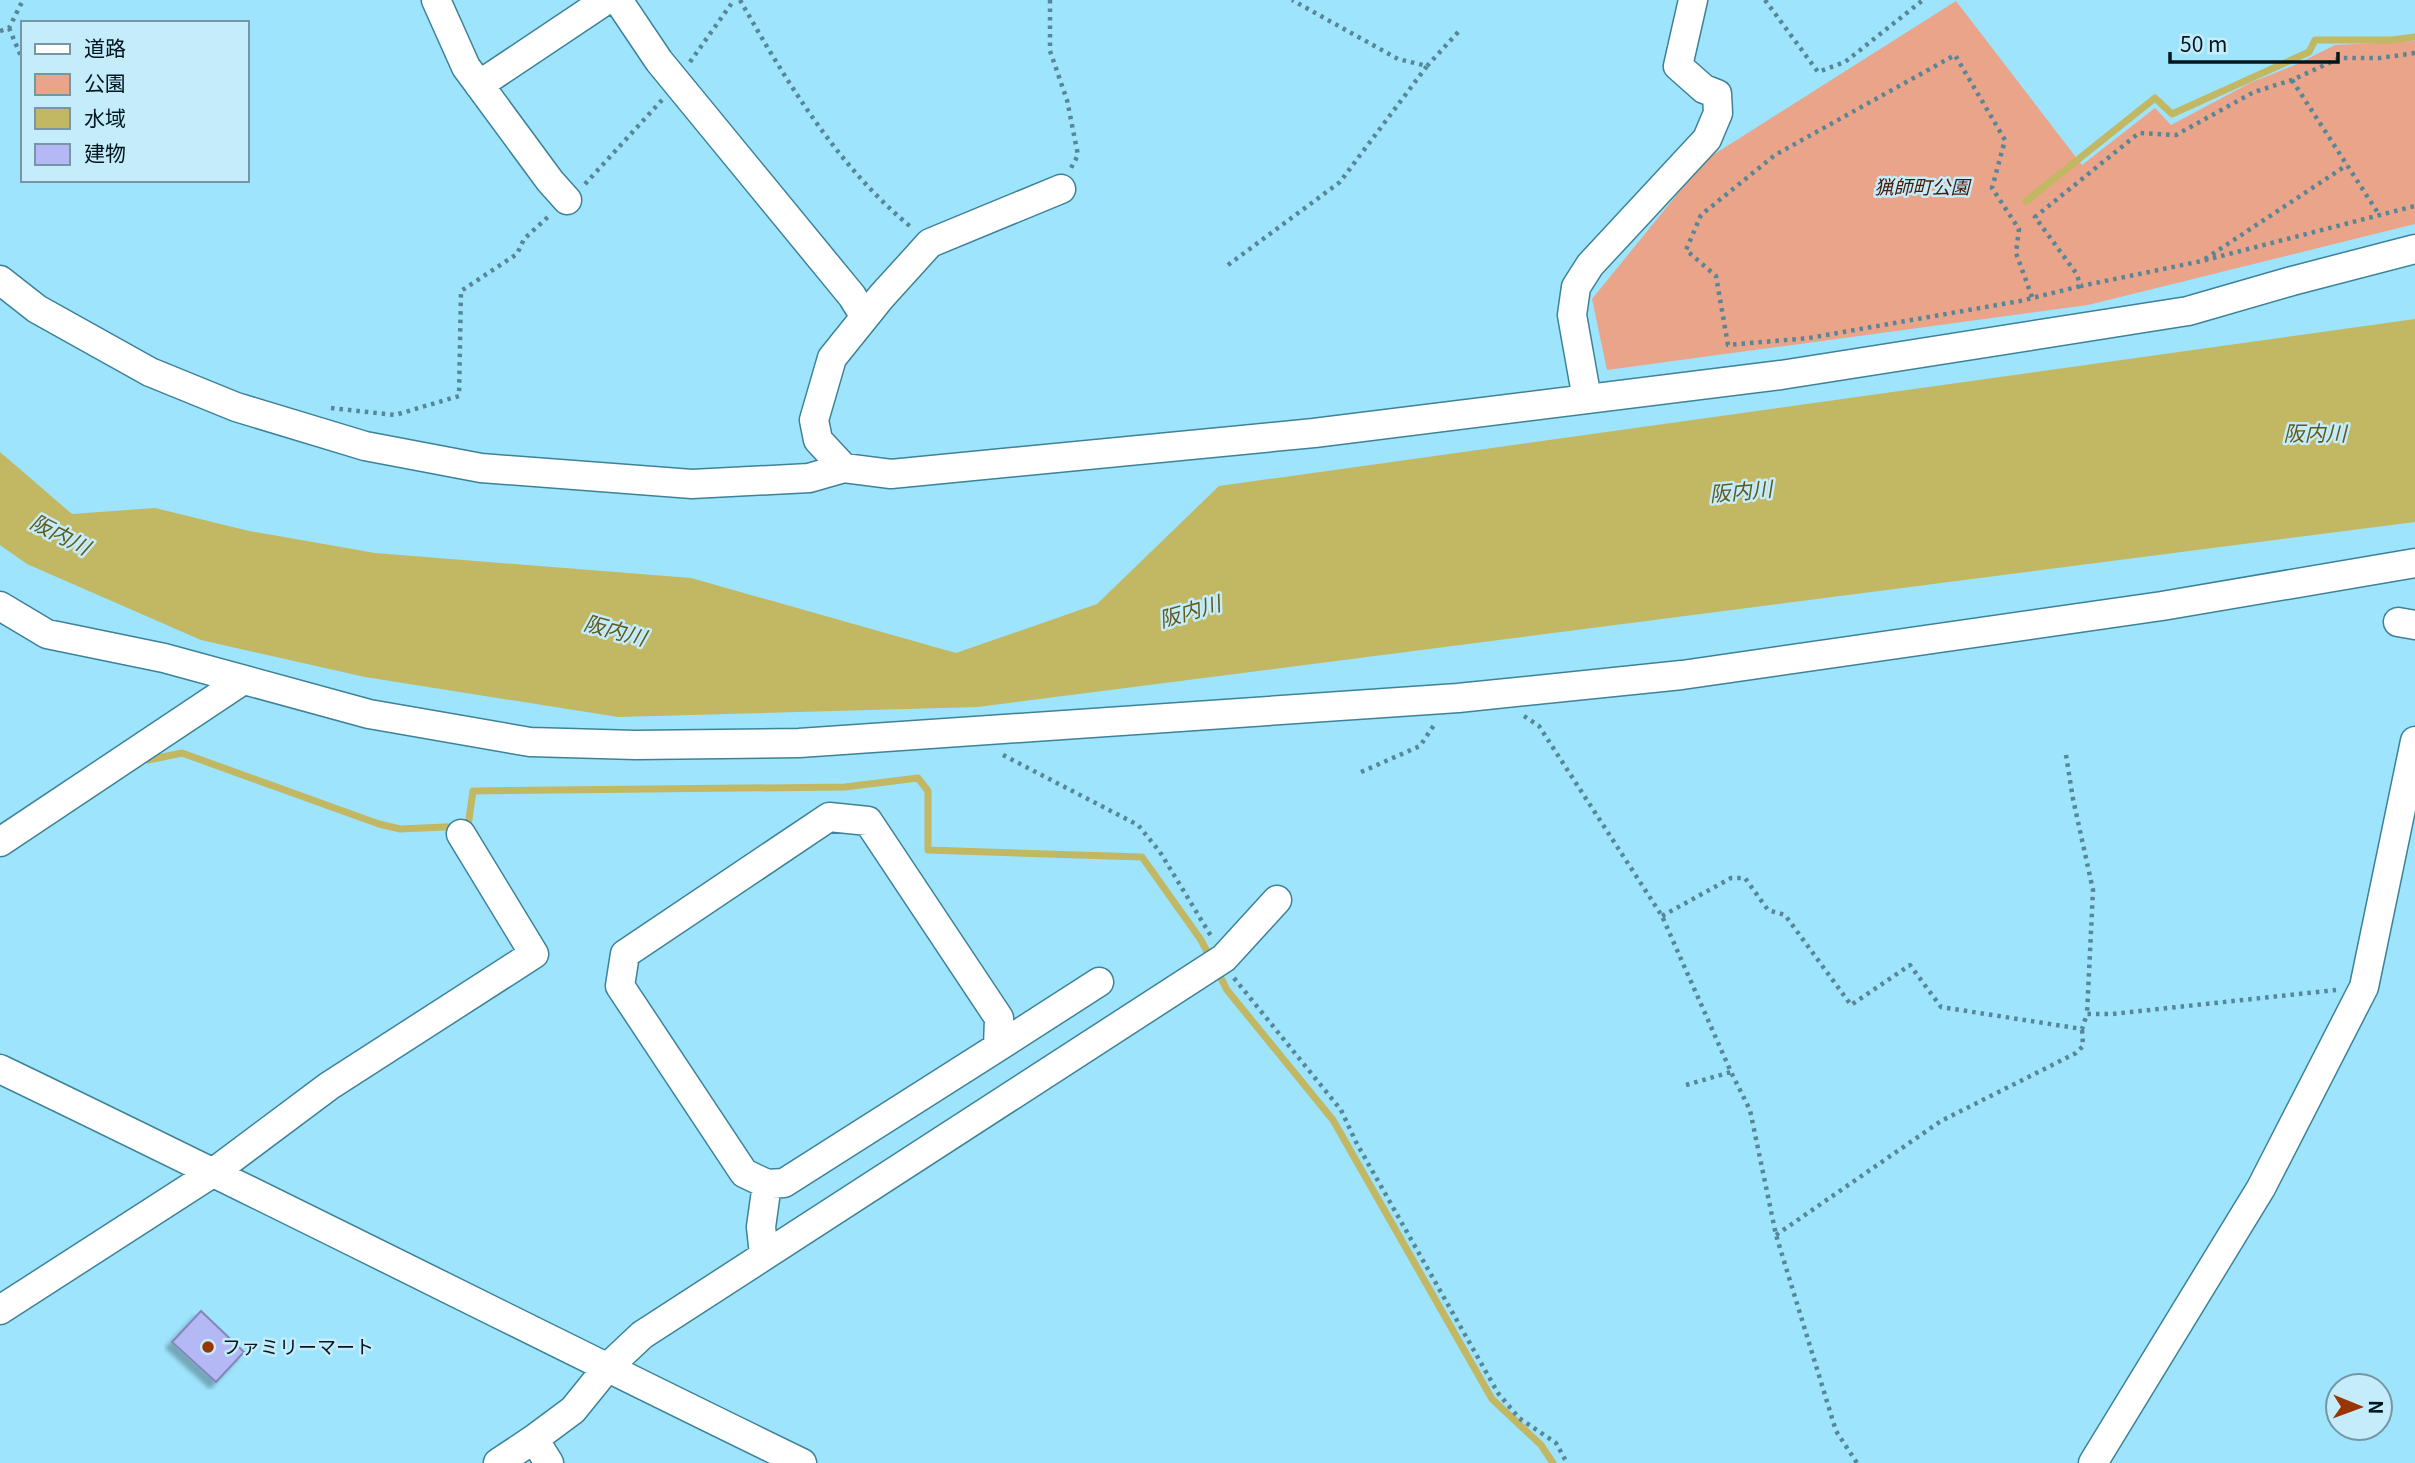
<svg xmlns="http://www.w3.org/2000/svg" width="2415" height="1463" font-family="Georgia,'Noto Sans JP',serif">
<style>
.green{fill:#eaa489}
.water{fill:#c2b762}
.lines{fill:none;stroke-linecap:round;stroke-linejoin:round}
.stream{stroke:#c2b762;stroke-width:7}
.building{fill:#b4b8f5;stroke:#8386b9;stroke-width:2;filter:url(#shadow)}
.minor-casing{stroke:#3d8297;stroke-width:31}
.path{stroke:#568697;stroke-width:4.5;stroke-dasharray:3.5 5;stroke-linecap:butt}
.minor{stroke:#fff;stroke-width:28}
.poi-dot{fill:#993500;stroke:#c4ecfb;stroke-width:2.5}
.labels{text-anchor:middle;stroke-width:5;stroke-linejoin:round;paint-order:stroke}
.park-label{font-size:19px;font-style:italic;fill:#4b1904;stroke:#c4ecfb}
.poi-label{font-size:19px;fill:#00161f;stroke:#c4ecfb;text-anchor:start}
.water-label{font-size:21px;font-style:italic;fill:#61591a;stroke:#c4ecfb}
</style>
<defs>
<filter id="shadow"><feDropShadow dx="-6" dy="6" stdDeviation="2" flood-color="#0004"/></filter>
</defs>
<rect width="100%" height="100%" fill="#9ee4fc"/>
<!-- green -->
<path class="green" d="M1956,1L2082,165L2155,108L2171,125L2250,83L2297,64L2335,45L2415,41V224L2088,305L1607,370L1592,299L1705,160Z"/>
<!-- water -->
<path class="water" d="M2415,319V522L978,707L618,717L365,677L201,640L27,564L0,545V452L72,514L155,508L249,531L375,553L691,578L956,653L1097,604L1219,486Z"/>
<g class="lines">
<!-- stream -->
<path class="stream" d="M2026,201L2155,98L2172,114L2309,52L2315,40H2392L2415,37
M148,760L182,753L379,824L400,829L468,826L473,791L845,787L918,778L928,791V850L1142,857L1201,940L1211,959
M1217,970L1227,990L1333,1120L1492,1399L1541,1445L1553,1463"/>
</g>
<!-- building -->
<path class="building" d="M201,1311L244,1352L216,1382L172,1342Z"/>
<g class="lines">
<!-- minor casing -->
<g class="minor-casing">
<path id="minor" d="M436,0L466,67L550,181L567,200
M618,0L659,61L852,296L865,317
M479,85L606,0
M0,280L37,309L150,372L236,407L365,446L481,468L692,484L809,478L844,468L891,474L1314,433L1781,375L2188,311L2292,281L2415,249
M1587,399L1572,315L1576,287L1590,265L1707,139L1718,113L1717,94L1704,89L1678,66L1693,0
M844,468L818,440L814,420L832,358L881,297L930,243L1061,189
M0,606L47,634L164,658L369,714L530,742L636,745L799,743L1458,698L1682,675L2162,606L2415,563
M2398,622L2415,625
M0,842L243,680
M998,1047L1099,982
M0,1069C269,1198 534,1333 802,1463
M764,1255L761,1227L767,1184L744,1173L620,986L625,954L829,817L868,821L999,1018L998,1047L784,1183L767,1184
M0,1310L214,1172L329,1086L534,954L461,834
M534,1439L549,1463
M498,1463L534,1439L573,1410L607,1368L642,1335L1224,958L1277,900
M2093,1463L2261,1188L2364,987L2415,741"/>
</g>
<!-- path -->
<path class="path" d="M740,0C786,81 838,167 911,227
M1050,0V51L1067,100L1078,155L1071,168
M1765,0L1818,72L1845,62L1923,0
M9,28L23,61
M0,31L9,28L23,0
M2415,53L2380,58H2340L2292,80L2254,92L2176,135L2139,133L2035,217L2076,273L2081,286L2202,261L2415,206
M690,62L734,0
M1427,66L1460,30
M2292,80L2380,216
M585,184L662,100
M2205,259L2347,165
M1228,265L1340,182L1427,66L1398,59L1292,0
M2032,297L2016,253L2019,229L1992,188L2005,140L1955,55L1775,155L1701,215L1686,250L1716,276L1728,345L1809,338L2020,301L2081,286
M331,408L395,415L459,396L461,291L517,254L524,239L550,215
M1524,716L1539,726L1662,916L1731,1072L1750,1110L1776,1235L1836,1431L1857,1463
M1003,755L1138,825L1160,852L1211,936
M2066,755L2073,799L2093,890L2087,1014
M1361,772L1420,746L1434,725
M1662,916L1731,878H1745L1768,910L1785,915L1851,1005L1910,965L1941,1007L2082,1029L2087,1014H2112L2336,990
M1234,978L1341,1110L1356,1142L1498,1393L1519,1418L1556,1443L1567,1463
M1686,1085L1731,1072
M1776,1235L1941,1121L2076,1053L2083,1046L2082,1029"/>
<!-- minor -->
<use href="#minor" class="minor"/>
</g>
<!-- markers -->
<circle class="poi-dot" cx="208" cy="1347" r="7"/>
<g class="labels">
<!-- park labels -->
<g class="park-label">
<text x="1922" y="194">猟師町公園</text>
</g>
<!-- poi labels -->
<g class="poi-label">
<text x="222" y="1354">ファミリーマート</text>
</g>
<!-- water labels -->
<g class="water-label">
<text x="2315" y="441">阪内川</text>
<text transform="translate(1741 492) rotate(-5)" y="7">阪内川</text>
<text transform="translate(60 535) rotate(27)" y="7">阪内川</text>
<text transform="translate(1190 612) rotate(-16)" y="7">阪内川</text>
<text transform="translate(615 631) rotate(15)" y="7">阪内川</text>
</g>
</g>
<!-- legend -->
<rect x="21" y="21" width="228" height="161" fill="#c4ecfb" stroke="#7696a3" stroke-width="2"/>
<rect x="35" y="44" width="35" height="10" fill="#ffffff" stroke="#7696a3" stroke-width="2"/>
<text x="84" y="56" font-size="21" fill="#00161f">道路</text>
<rect x="35" y="74" width="35" height="21" fill="#eaa489" stroke="#7696a3" stroke-width="2"/>
<text x="84" y="91" font-size="21" fill="#00161f">公園</text>
<rect x="35" y="108" width="35" height="21" fill="#c2b762" stroke="#7696a3" stroke-width="2"/>
<text x="84" y="126" font-size="21" fill="#00161f">水域</text>
<rect x="35" y="144" width="35" height="21" fill="#b4b8f5" stroke="#7696a3" stroke-width="2"/>
<text x="84" y="161" font-size="21" fill="#00161f">建物</text>
<!-- north arrow -->
<g transform="translate(2359 1407) rotate(91)"><circle r="33" fill="#c4ecfb" stroke="#7696a3" stroke-width="2"/>
<path d="M0-5L12 26L0 18L-12 26Z" fill="#993500"/>
<text y="-10" font-size="19" font-weight="bold" text-anchor="middle" fill="#00161f">N</text>
</g>
<!-- scale -->
<path d="M2170 52v10h168v-10" fill="none" stroke="#00161f" stroke-width="3.5"/>
<text x="2180" y="52" font-size="21" fill="#00161f" stroke="#c4ecfb" stroke-width="5" paint-order="stroke">50 m</text>
</svg>
